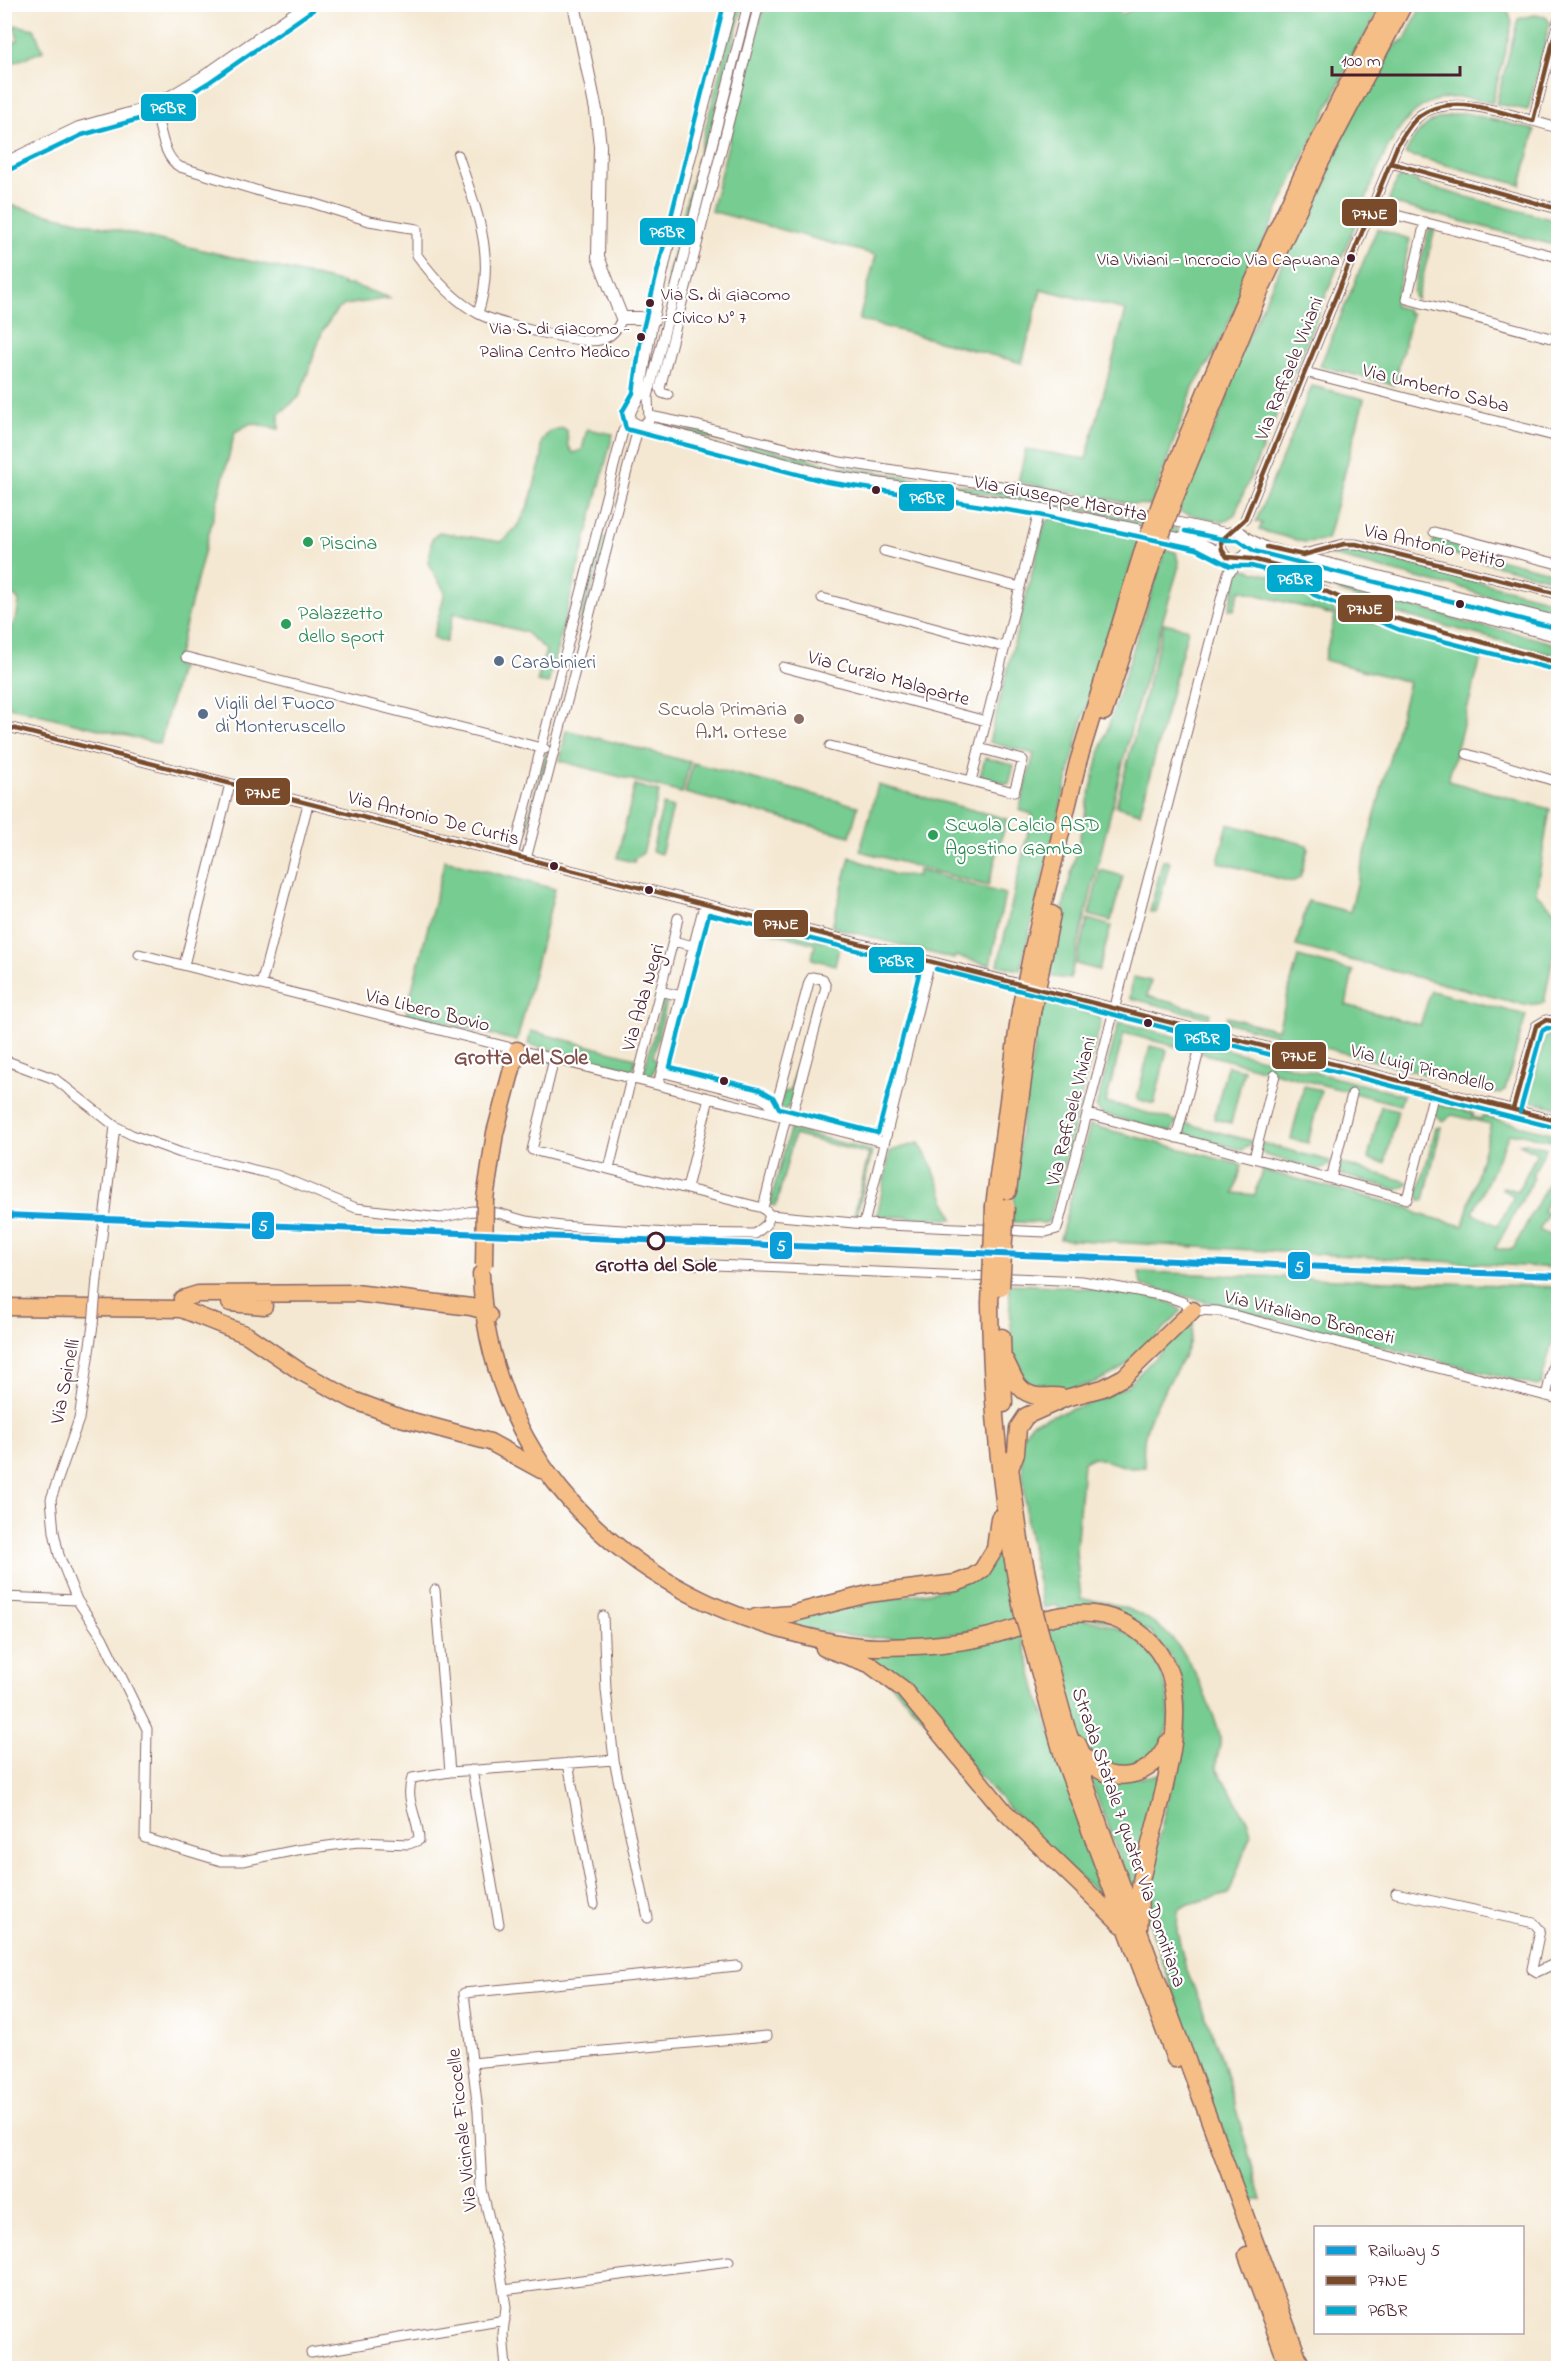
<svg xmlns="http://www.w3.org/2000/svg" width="1563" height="2373" font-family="'Indie Flower',sans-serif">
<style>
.green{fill:#76cc91;stroke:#60765e;stroke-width:1.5}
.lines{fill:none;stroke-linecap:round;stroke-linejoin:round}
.minor-casing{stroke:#866565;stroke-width:11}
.tertiary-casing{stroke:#866565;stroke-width:14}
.trunk-casing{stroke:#866565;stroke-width:19}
.minor{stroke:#fff;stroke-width:9}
.tertiary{stroke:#fff;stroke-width:12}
.trunk{stroke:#f6be87;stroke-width:16}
.minor-bridge-casing{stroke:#866565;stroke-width:11;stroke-linecap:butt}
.trunk-bridge-casing{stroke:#866565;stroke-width:19;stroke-linecap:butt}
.minor-bridge{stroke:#fff;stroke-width:9}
.trunk-bridge{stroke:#f6be87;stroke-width:16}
.bus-1-casing{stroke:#fff;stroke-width:9}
.bus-2-casing{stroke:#fff;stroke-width:9}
.bus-1{stroke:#7a4b2a;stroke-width:4.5}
.bus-2{stroke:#00a9ce;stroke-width:4.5}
.rail-1-casing{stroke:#fff;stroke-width:10}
.rail-1{stroke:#0a9eda;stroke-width:6}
.bus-dot{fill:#4a1f2b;stroke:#fff;stroke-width:2}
.leisure-dot{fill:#2e9e5b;stroke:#fff;stroke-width:2}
.service-dot{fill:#5c6f8a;stroke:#fff;stroke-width:2}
.education-dot{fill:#8d6e63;stroke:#fff;stroke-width:2}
.stop-dot{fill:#fff;stroke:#4a1f2b;stroke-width:3}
.labels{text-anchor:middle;stroke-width:4.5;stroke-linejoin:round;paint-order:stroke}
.bus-label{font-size:18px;fill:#4a1f2b;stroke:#fff;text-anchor:end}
.street-label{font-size:20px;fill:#4a1f2b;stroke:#fff}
.leisure-label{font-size:20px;fill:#27864d;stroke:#fff;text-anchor:start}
.service-label{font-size:20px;fill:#4e5e75;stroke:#fff;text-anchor:start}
.education-label{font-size:20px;fill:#785e54;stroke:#fff;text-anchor:end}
.stop-label{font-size:20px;font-weight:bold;fill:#4a1f2b;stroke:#fff}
.quarter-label{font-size:22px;font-weight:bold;fill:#7f4f49;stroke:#fff}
.line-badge{stroke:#fff;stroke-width:2}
.badge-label{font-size:16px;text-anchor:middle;font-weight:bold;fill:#fff}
</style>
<rect width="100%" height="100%" fill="#fff"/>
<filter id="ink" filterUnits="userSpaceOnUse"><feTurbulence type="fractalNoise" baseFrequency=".0167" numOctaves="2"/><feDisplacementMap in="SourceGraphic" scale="12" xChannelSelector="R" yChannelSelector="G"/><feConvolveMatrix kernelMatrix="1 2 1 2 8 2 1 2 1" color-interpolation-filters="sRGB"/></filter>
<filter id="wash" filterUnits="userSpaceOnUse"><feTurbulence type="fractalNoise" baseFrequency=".008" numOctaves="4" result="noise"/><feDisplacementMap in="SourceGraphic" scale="24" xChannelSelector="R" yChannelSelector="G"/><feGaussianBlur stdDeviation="1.35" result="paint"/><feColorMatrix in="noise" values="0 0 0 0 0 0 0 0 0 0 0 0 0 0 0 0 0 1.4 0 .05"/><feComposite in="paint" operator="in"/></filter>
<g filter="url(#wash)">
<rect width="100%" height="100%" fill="#f4e8d2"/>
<!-- green -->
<path class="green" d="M1108,4L1123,14L1135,8L1137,4L1382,5L1352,58L1277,212L1216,351L1193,388L1151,505L1132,504L1018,482L1026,449L1086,459L1126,310L1041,289L1022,363L859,320L876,255L711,211L764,5Z
M737,5H743L669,293L667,292L668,274Z
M1422,5H1506L1512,23L1492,103C1434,89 1413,102 1385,153L1235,514L1223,522L1178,512L1226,401L1234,368L1320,180L1372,77L1394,46L1405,39Z
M1534,15L1546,17L1550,23L1528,110L1496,104L1518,19Z
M14,25L34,29L43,51L5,66V47L18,40Z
M1466,113L1535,130L1521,185L1405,154C1420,124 1433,116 1466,113Z
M1402,177L1418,181V184L1558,221V246L1391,203L1389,199L1397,180Z
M5,204L344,283L343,285H352L391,298L345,305L336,311L323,330L299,397L279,414V429L251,423L235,432L175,666L180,667L160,744L5,706V641L17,615L19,601L11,593L4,591Z
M1377,229L1410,239L1394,306L1408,310L1407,313L1412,314L1394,385L1320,366Z
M1435,229L1417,299L1415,298L1413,292L1429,230Z
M1312,386L1364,399L1327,540L1304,542L1259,530L1262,523L1256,521Z
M656,425L685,431H697L839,466L1044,498L1212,537L1214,541L1211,543L1091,512L830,469Z
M564,428L567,431L568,445L573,453L582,450L587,429L613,434L548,684L537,682L546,650L525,632L454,613L446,642L433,638L445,592L428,563L432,539L439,532L501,542C525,524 531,501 537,474C539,468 542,461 542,456C542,448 539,445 544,438C549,430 556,429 564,428Z
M1051,517L1110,530L1139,541L1081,725L1020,970L998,965L1032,814L1019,810L1034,754L989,742L1044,525Z
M1435,536L1495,552V558L1558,574V581L1432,549Z
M604,537L606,539L582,625L579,622L601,538Z
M1165,550L1176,552L1179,566L1135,713L1070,979L1047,976L1098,759Z
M1260,550L1558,627V632L1259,555L1256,552Z
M1355,550L1558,602V614L1478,594L1455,585H1445L1329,555Z
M1245,569L1297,583L1336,604L1333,615L1240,590L1234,610L1229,609L1238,574Z
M1324,584L1442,614C1464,625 1484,626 1507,631C1524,635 1541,640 1558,645V656L1381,609Z
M1336,613L1482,654L1448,781L1550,809L1536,893L1558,914V929L1544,1003L1525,1005L1296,946L1308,901L1350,912L1409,682L1324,660Z
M1164,623L1188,629L1140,813L1116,806Z
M566,730L690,762L682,793L560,761Z
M546,753L548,756L522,850L520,848Z
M985,758L1014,765L1009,784L980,777Z
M693,763L858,806L850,836L685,793Z
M635,785L659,792L643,853L635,858L634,862L617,858Z
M878,785L1007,819L988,886L860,851Z
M663,805L673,808L661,854L652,851Z
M1228,824L1307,845L1308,849L1300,878L1292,882L1218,862Z
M850,857L895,875L917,876L918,870L1005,894L990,965L955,956L954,959L832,927Z
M445,860L555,889L517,1041L406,1013Z
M1163,860L1170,862L1156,913L1150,912Z
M1100,870L1123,876L1111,921L1089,915Z
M1088,919L1111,926L1099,970L1076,964Z
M765,926L840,945L835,965L812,959L815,944L764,930Z
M1298,957L1353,971L1346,1005L1420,1025L1431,991L1526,1015L1505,1090L1500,1094L1226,1022L1227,1017L1278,1030Z
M1133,977L1151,981L1147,996L1210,1013L1209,1018L1130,998Z
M664,996L668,997L653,1057L657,1062L653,1074L649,1076L644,1072Z
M1042,1001L1097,1015L1101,1021L1049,1221L1045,1223L1012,1222L1021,1126Z
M1119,1022L1403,1095L1400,1105L1124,1033L1106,1102L1177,1121L1171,1132L1102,1114L1096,1107Z
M531,1031L636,1058L633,1070L528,1044Z
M1552,1033L1558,1035V1108L1531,1101L1529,1097L1545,1038Z
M805,1034H809L789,1107L784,1110L780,1107L783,1093L790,1090Z
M1150,1046L1167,1050L1154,1104L1137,1099Z
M1227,1066L1244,1070L1231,1123L1214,1119Z
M1304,1086L1321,1090L1308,1143L1291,1139Z
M1437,1104L1473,1113V1117L1481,1119L1482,1116L1555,1134L1550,1141L1522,1134H1509L1473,1213L1498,1226L1514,1196L1502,1189L1503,1187L1518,1191L1537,1153L1520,1144L1527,1143L1546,1148L1532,1176L1534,1178L1495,1249H1513L1558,1165C1559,1185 1552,1194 1543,1211L1548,1214L1539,1230L1557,1239L1558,1237V1268L1060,1239L1090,1125L1242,1165L1234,1193L1255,1195L1262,1170L1410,1208L1418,1214L1463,1226L1491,1124L1452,1115L1443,1121L1434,1114Z
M1381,1106L1398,1110L1385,1163L1368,1159Z
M1184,1123L1252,1141L1251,1145L1242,1150L1187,1135L1182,1129Z
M1441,1127L1424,1200H1420L1418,1195L1436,1128Z
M790,1129L872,1151L856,1219H853L869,1154L794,1135L776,1206L770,1205Z
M919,1143L931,1164L953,1219L877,1216L890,1151Z
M1262,1143L1330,1161L1329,1165L1319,1170L1265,1155L1260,1149Z
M1339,1163L1408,1182L1407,1185L1397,1190L1342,1175L1338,1169Z
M1139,1272L1558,1287V1320L1541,1384L1537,1386L1141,1285Z
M1009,1284C1036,1285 1170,1289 1181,1311C1132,1363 1107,1395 1030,1390L1013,1362Z
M1194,1318C1192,1373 1133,1407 1145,1467L1131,1468L1093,1457L1083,1462L1076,1552L1081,1599C1151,1605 1185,1639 1208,1703C1212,1713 1219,1726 1220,1738C1222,1749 1214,1757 1217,1769L1247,1820L1251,1833L1229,1894L1188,1904L1178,1910L1177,1931L1185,1965L1220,2053L1262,2200H1253L1244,2187L1201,2073L1149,1921L1145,1900L1184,1727L1186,1704L1182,1681L1176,1664L1150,1631L1059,1609L1057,1605L1043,1608L1027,1525L1021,1448L1022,1436L1033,1422L1099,1400L1127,1386Z
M1002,1545L1018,1621C932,1643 871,1644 785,1624L783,1621L821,1610L947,1589Z
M1080,1619C1091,1621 1102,1622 1112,1626C1157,1640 1178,1695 1165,1737C1163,1746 1156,1754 1151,1762L1113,1771L1084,1749L1044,1626Z
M1021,1633L1038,1696L1111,1904L1061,1862L860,1652Z
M1086,1767L1140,1778L1160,1774L1134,1898Z"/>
</g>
<g filter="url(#ink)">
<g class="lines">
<!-- minor casing -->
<g class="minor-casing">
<path id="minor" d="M154,107C161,126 162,157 180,167L272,195L309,202L369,221L417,229V255C433,277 454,301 479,314C496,323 584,345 600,340C611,337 618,329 622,318
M1533,121L1558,21
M458,155C476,209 497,256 478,313
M1391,163L1558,209
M1373,209L1558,257
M1425,222L1407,299L1558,340
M1305,372L1558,437
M668,395L662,393L660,388L759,4
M650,416L699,426L840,462L1041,492L1227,533
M630,420L641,426L649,420L648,397L748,4
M630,420C628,409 639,403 641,392C660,261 698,132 732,4
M645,425L829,475L1040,508L1199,542L1224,554
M1245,519L1398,144C1404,135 1410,124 1418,117C1451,89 1521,119 1558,128
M1221 545a14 14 0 1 1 28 0a14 14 0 1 1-28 0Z
M1434,532L1558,564
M1248,538L1266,547L1558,621
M884,551L1020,587
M1304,554L1344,544H1356L1558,594
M1241,559L1262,561L1558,637
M1298,571C1333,615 1499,648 1558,663
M822,598L1004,647
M186,657L545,749
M783,667L986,721
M4,726L1558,1121
M830,746L971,781
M979,748L1023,760L1014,792L971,781L1040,508
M1467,754L1558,782
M513,856L623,431L630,420
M526,859L636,436L641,426
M673,941L678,918
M139,954L883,1142
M184,965L230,784
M261,985L308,804
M660,991L681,996
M554,1059L532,1150L763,1208L786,1117
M4,1060L55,1079L115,1126L132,1135L181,1153L276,1175L356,1208L440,1218L472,1211L498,1213L526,1221L561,1226L668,1233L755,1234L767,1224L770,1215
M661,1072L759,1097L768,1102L774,1114
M637,1080L673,941L694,946
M658,1085L704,905
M1513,1109L1536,1026L1546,1020L1558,1022
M774,1114L809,982L812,977L823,979L826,987L791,1119
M1088,1114L1407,1199L1435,1089
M1176,1138L1198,1055
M1254,1158L1275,1075
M609,1169L631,1079
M1331,1179L1352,1094
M687,1188L709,1098
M763,1208L770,1215L864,1224L1046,1232L1057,1229L1228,573L1233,569L1236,560
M864,1224L930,961
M693,1264L1082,1281L1165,1296L1183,1302L1193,1310L1218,1311L1558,1399
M97,1279L115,1126
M93,1325L79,1419L51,1499L54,1532L59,1555L77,1600L102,1637L147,1729L145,1838L221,1861H243L297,1850L358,1842L409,1844L419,1840C419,1818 404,1801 412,1778L450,1772L614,1760
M1546,1396L1558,1346
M435,1590L450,1772
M4,1597L77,1600
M603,1616L606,1690L614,1760L648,1918
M568,1763L594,1904
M472,1770L499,1924
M1396,1893L1534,1923L1540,1930L1532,1969L1537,1972L1558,1962
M472,2063L767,2036
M504,2290L729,2261
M311,2353L505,2320
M506,2368L503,2334L506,2307L498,2255L482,2189L478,2111L464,1993L737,1966"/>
</g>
<!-- tertiary casing -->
<g class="tertiary-casing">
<path id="tertiary" d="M574,4L596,110L600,146L598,257L622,318H640L653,321
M4,164L79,128L154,107L204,77L309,4"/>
</g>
<!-- trunk casing -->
<g class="trunk-casing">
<path id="trunk" d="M1161,502C1228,331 1302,165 1390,4
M1172,505L1260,291L1317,169L1404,4
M1104,712L1156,550
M1032,952L1078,762L1144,547
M1044,954L1052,914
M1008,1191L1032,1013
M485,1199L495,1133L517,1050
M994,1206L1020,1010
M481,1274C487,1452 613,1582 779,1629C810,1638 845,1647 878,1647C915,1647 953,1645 990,1636C1023,1627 1058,1610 1093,1614C1123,1617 1150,1635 1164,1661C1195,1716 1153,1821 1141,1881C1138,1897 1141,1912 1139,1928
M182,1299L198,1294L355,1293L471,1307L482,1310L489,1316
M230,1303L264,1306
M990,1303C991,1411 1002,1510 1023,1616
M4,1307L181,1309L247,1335L301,1372L353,1400L401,1418L490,1442L541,1470
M1002,1337L1004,1404
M1005,1360C1014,1375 1016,1393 1037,1396C1045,1397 1054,1395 1062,1397
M1009,1460L1020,1540L1035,1613
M1010,1469L1016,1453L1018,1428L1026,1416L1066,1398L1103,1388L1124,1377L1193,1310
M756,1617L791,1614L868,1594L956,1583L972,1577L982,1570L995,1549L999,1518
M1040,1632L1066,1726L1100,1827L1302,2368
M1031,1642L1064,1760L1175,2059
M824,1648L869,1664L903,1689L1005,1812L1122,1925
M1078,1744C1093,1788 1152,1785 1167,1743
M1247,2255L1289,2368"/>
</g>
<!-- minor -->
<use href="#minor" class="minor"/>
<!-- tertiary -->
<use href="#tertiary" class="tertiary"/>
<!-- trunk -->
<use href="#trunk" class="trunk"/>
<!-- minor-bridge casing -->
<g class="minor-bridge-casing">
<path id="minor-bridge" d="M93,1325L97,1279"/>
</g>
<!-- trunk-bridge casing -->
<g class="trunk-bridge-casing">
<path id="trunk-bridge" d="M1144,547L1161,502
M1156,550L1172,505
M1020,1010L1032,952
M1032,1013L1044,954
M484,1265L485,1199
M1001,1287L1006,1207
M990,1303L994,1206
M1035,1613L1040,1632
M1023,1616L1029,1635"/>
</g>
<!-- minor-bridge -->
<use href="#minor-bridge" class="minor-bridge"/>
<!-- trunk-bridge -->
<use href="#trunk-bridge" class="trunk-bridge"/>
<!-- bus-1 casing -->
<g class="bus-1-casing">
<path id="bus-1" d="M1391,163L1558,209
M1245,519L1398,144C1404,135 1409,125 1417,118C1449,91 1498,112 1533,121L1558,21
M1245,519L1221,541L1222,550L1227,557L1252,559L1298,571L1318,588L1373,612L1558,663
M1267,547L1303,555L1344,544H1356L1558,594
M4,726L1558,1121
M1513,1109L1536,1026L1546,1020L1558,1022"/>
</g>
<!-- bus-2 casing -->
<g class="bus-2-casing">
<path id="bus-2" d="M724,4L641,337L633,393L622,412L626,429L827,482L1039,515L1197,549L1230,566H1251L1294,578L1314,595L1400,630L1556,670
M7,171L82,135L157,114L208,83L313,10
M1185,531L1226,540H1238L1254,551L1556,628
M709,914L921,966L878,1133L779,1108L773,1097L761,1090L670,1067Z
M936,969L1556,1128
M1520,1111L1542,1031L1547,1028L1557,1029"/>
</g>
<!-- bus-1 -->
<use href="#bus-1" class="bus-1"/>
<!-- bus-2 -->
<use href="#bus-2" class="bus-2"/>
<!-- rail-1 casing -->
<g class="rail-1-casing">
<path id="rail-1" d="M4,1215L1558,1276"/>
</g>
<!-- rail-1 -->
<use href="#rail-1" class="rail-1"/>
</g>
</g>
<!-- markers -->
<g class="bus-dot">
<circle cx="1351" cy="258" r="5"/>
<circle cx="650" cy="303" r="5"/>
<circle cx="641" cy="337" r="5"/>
<circle cx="876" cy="490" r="5"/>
<circle cx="1460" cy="604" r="5"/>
<circle cx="554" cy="866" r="5"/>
<circle cx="649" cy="890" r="5"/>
<circle cx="1148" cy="1023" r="5"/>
<circle cx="724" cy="1081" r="5"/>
</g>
<g class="leisure-dot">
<circle cx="308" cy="542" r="6"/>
<circle cx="286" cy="624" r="6"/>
<circle cx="933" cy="835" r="6"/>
</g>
<g class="service-dot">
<circle cx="499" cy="661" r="6"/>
<circle cx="203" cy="714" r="6"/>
</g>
<circle class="education-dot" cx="799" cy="719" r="6"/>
<circle class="stop-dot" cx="656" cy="1241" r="8"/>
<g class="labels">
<!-- bus labels -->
<g class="bus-label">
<text x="1340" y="265">Via Viviani - Incrocio Via Capuana</text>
<text x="661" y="300" text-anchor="start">Via S. di Giacomo<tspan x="661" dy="23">- Civico N° 7</tspan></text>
<text x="630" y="334">Via S. di Giacomo -<tspan x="630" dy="23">Palina Centro Medico</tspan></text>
</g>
<!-- street labels -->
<g class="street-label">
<text transform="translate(1288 368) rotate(-68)" y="7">Via Raffaele Viviani</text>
<text transform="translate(1436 387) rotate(14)" y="7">Via Umberto Saba</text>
<text transform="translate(1061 497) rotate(11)" y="7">Via Giuseppe Marotta</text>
<text transform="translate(1435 545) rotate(13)" y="7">Via Antonio Petito</text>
<text transform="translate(889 677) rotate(15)" y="7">Via Curzio Malaparte</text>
<text transform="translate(434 817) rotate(14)" y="7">Via Antonio De Curtis</text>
<text transform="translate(642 997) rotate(-74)" y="7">Via Ada Negri</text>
<text transform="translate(428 1009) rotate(14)" y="7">Via Libero Bovio</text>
<text transform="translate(1423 1067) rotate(14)" y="7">Via Luigi Pirandello</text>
<text transform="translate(1070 1111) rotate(-76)" y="7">Via Raffaele Viviani</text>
<text transform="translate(1310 1316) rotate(14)" y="7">Via Vitaliano Brancati</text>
<text transform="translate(64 1381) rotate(-79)" y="7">Via Spinelli</text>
<text transform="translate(1130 1837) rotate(71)" y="7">Strada Statale 7 quater Via Domitiana</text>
<text transform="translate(461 2130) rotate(-96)" y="7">Via Vicinale Ficocelle</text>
</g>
<!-- leisure labels -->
<g class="leisure-label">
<text x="320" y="549">Piscina</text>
<text x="298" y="619">Palazzetto<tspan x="298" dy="23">dello sport</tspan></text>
<text x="945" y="831">Scuola Calcio ASD<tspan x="945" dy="23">Agostino Gamba</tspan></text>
</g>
<!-- service labels -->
<g class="service-label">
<text x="511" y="668">Carabinieri</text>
<text x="215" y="709">Vigili del Fuoco<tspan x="215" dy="23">di Monteruscello</tspan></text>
</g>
<!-- education labels -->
<g class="education-label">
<text x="787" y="715">Scuola Primaria<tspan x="787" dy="23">A.M. Ortese</tspan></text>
</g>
<!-- stop labels -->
<g class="stop-label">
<text x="656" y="1271">Grotta del Sole</text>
</g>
<!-- quarter labels -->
<g class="quarter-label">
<text x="521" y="1064">Grotta del Sole</text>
</g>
</g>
<g class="line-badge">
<rect x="140" y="93" width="57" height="29" rx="6" fill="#00a9ce"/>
<rect x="1341" y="198" width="57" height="29" rx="6" fill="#7a4b2a"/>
<rect x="639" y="217" width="57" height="29" rx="6" fill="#00a9ce"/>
<rect x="898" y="483" width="57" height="29" rx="6" fill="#00a9ce"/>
<rect x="1266" y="564" width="57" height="29" rx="6" fill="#00a9ce"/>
<rect x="1337" y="594" width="57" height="29" rx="6" fill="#7a4b2a"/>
<rect x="235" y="777" width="56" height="29" rx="6" fill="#7a4b2a"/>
<rect x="753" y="909" width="56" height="29" rx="6" fill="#7a4b2a"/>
<rect x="868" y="946" width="57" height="28" rx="6" fill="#00a9ce"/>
<rect x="1174" y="1023" width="57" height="29" rx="6" fill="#00a9ce"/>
<rect x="1271" y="1041" width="56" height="29" rx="6" fill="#7a4b2a"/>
<rect x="251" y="1211" width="24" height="29" rx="6" fill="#0a9eda"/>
<rect x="769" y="1231" width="24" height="29" rx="6" fill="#0a9eda"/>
<rect x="1287" y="1251" width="24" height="29" rx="6" fill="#0a9eda"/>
</g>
<g class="badge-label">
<text x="168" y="113">P6BR</text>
<text x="1370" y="219">P7NE</text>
<text x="667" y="237">P6BR</text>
<text x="927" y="503">P6BR</text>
<text x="1295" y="584">P6BR</text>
<text x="1365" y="614">P7NE</text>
<text x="263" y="798">P7NE</text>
<text x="781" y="929">P7NE</text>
<text x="896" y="966">P6BR</text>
<text x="1202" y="1043">P6BR</text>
<text x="1299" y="1061">P7NE</text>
<text x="263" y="1231">5</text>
<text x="781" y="1251">5</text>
<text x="1299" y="1272">5</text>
</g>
<!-- margin -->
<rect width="1563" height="2373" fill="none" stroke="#fff" stroke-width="24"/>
<!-- legend -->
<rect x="1314" y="2226" width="210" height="108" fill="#ffffff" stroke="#b7a5aa" stroke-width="1.5"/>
<rect x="1326" y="2246" width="30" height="9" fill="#0a9eda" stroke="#b7a5aa" stroke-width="1.5"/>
<text x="1368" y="2256" font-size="18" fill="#4a1f2b">Railway 5</text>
<rect x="1326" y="2276" width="30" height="9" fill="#7a4b2a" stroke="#b7a5aa" stroke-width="1.5"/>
<text x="1368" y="2286" font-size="18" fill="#4a1f2b">P7NE</text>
<rect x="1326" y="2306" width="30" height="9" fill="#00a9ce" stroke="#b7a5aa" stroke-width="1.5"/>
<text x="1368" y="2316" font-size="18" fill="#4a1f2b">P6BR</text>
<!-- scale -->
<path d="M1332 66v9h128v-9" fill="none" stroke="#4a1f2b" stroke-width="3"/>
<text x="1341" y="66" font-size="18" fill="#4a1f2b" stroke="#ffffff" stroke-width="4.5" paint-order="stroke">100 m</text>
</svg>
